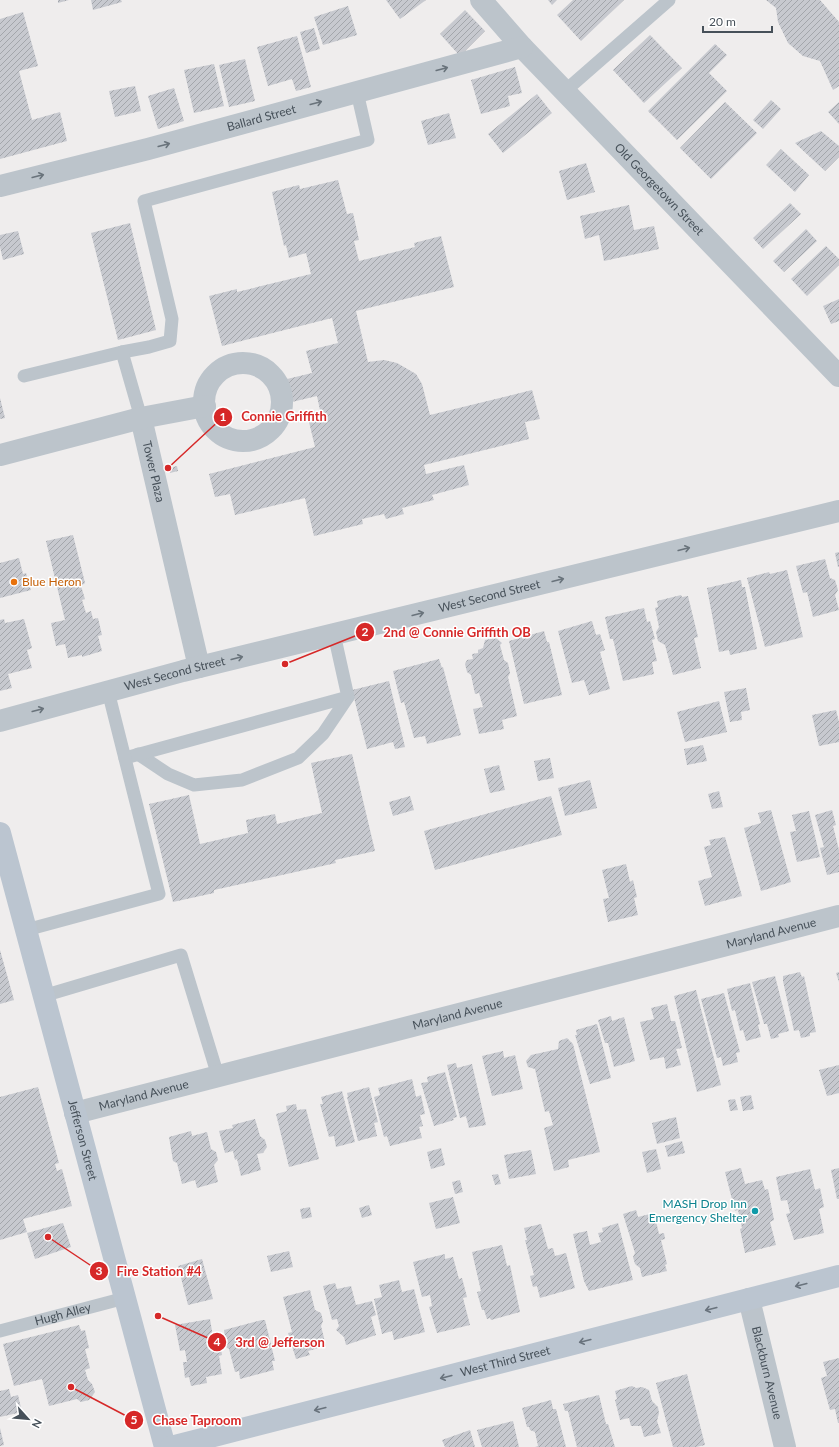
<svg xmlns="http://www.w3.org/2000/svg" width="839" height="1447" font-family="Lato,sans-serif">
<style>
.building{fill:url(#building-hatch)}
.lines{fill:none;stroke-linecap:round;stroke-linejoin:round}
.service{stroke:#bcc4cb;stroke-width:13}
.minor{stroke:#bcc4cb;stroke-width:22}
.tertiary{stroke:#bcc4cb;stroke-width:22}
.secondary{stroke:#bbc5d0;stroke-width:22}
.oneway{stroke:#69737b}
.oneway2{stroke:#69737d}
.food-dot{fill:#e8710a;stroke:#fff;stroke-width:1.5}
.culture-dot{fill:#0f9aa8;stroke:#fff;stroke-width:1.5}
.labels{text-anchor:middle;stroke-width:3;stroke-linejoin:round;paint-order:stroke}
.street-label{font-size:12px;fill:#465059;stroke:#fff}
.food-label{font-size:12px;fill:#c56008;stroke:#fff;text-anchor:start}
.culture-label{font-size:12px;fill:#0d838f;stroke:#fff;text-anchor:end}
.leader{fill:none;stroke:#d62828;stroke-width:1.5}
.callout-dot{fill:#d62828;stroke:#fff;stroke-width:1.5}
.mark-label{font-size:12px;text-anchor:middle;font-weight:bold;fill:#fff}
.callout-label{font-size:13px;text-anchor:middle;font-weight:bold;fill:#d62828;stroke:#fff;stroke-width:3;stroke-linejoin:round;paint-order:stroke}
</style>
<defs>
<pattern id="building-hatch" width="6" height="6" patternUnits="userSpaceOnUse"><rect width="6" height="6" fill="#c7c9cf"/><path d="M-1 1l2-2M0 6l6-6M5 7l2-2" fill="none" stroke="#a3a6ab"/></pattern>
</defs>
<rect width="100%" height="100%" fill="#efeded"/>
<!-- building -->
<path class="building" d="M58,0H69L58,3Z
M91,0H121L122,2L93,10Z
M386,0H426L400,19Z
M548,0H557L552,5Z
M573,0H624L581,41L557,15Z
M766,0H820L839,22V86L833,90L820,61L803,56L788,43L778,22L776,8Z
M348,6L357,35L323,45L314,17Z
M465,10L485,31L460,56L440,34Z
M23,12L38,66L19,71L32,120L60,112L67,141L0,159V19Z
M314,28L320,49L306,53L300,32Z
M650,35L682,68L644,103L613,70Z
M297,36L311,87L296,91L292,79L268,86L257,47Z
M715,44L727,55L709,73L727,91L677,140L648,111Z
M245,59L255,101L229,107L219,65Z
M214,64L224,106L194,113L184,70Z
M515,67L522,93L508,96L510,106L481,114L471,80Z
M135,86L141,111L115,117L109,91Z
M174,88L184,121L158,129L148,96Z
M537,94L552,113L503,153L488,134Z
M771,100L781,109L763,129L753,120Z
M725,102L757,133L711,179L680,148Z
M839,102V124L828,112Z
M449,113L456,138L428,145L421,121Z
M821,131L839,146V157L825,171L795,143Z
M781,149L809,175L795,192L766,165Z
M586,163L595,192L567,200L559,171Z
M338,180L347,214L353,213L359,240L354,241L359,261L415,247L414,243L441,236L454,287L356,311L368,362L384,360L397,363L416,374L422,384L430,415L532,390L540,419L525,422L529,439L424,465L426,474L464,465L469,485L432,495L434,500L402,508L404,514L386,519L384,514L371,517L362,519L363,524L314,536L305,498L235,515L230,494L215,497L209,474L315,447L308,418L321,415L317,396L292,402L287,379L312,373L306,351L338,343L332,318L222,346L209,296L237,289V292L311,274L306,253L289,258L286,245L284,246L272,192L299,185L300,189Z
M790,203L801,214L763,249L753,238Z
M629,205L634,230L654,226L659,249L604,261L599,235L585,239L580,216Z
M130,223L156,330L118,340L91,233Z
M806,229L817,241L784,272L773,261Z
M18,231L24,254L3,260L0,247V235Z
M826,246L839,259V265L807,296L791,279Z
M839,299V321L831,324L823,306Z
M0,398L5,418L0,419Z
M177,466L178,471L170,473L169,468Z
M73,535L85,583L81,586L85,599L82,600L86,613L91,611L93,619L98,618L102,635L98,636L102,651L82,657V655L68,658L65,644L56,646L51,623L65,620L46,541Z
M839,552V567H838L835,553Z
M19,558L23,574L26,573L31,590L0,598V563Z
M825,559L830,578L835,580L838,590L835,595L839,610L813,617L807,592L803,593L796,566Z
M787,570L803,637L765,647L747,578L769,572L770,574Z
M741,580L742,587H745L757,649L730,655L729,650L719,652L707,588Z
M681,595L682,597L688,596L698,637L694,638L701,668L673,675L665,645L658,641L656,632L659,627L655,608L658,607L657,601Z
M644,608L647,622L650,621L655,639L652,640L657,661L652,662L654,674L623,681L613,639H610L605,617Z
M4,619L5,623L24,619L32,648L27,650L32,668L8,674L12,688L0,691V620Z
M592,621L596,635L600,634L605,650L600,652L610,689L589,695L584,680L572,683L558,631Z
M544,631L547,642H549L562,695L524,704L509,641Z
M496,638L502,643L500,645L504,660L508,663L510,673L508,677L517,716L502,720L504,729L479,734L473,709L483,707L479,693L475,694L471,675L467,672L465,664L467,660L473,659L472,654L478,653V650L483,648L485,640Z
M439,659L442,668L443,667L461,735L427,744L425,736L414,738L404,702L401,703L393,671Z
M389,681L405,747L395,749L393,742L367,749L352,690Z
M746,688L750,710L741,712L742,720L730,722L724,692Z
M719,701L727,732L685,742L677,712Z
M836,710L839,722V742L819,746L812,715Z
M703,745L707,761L687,765L684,749Z
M352,754L375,851L335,860L336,863L214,890V893L173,902L149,804L189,795L200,844L248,833L246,820L275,814L277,824L322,813L311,763Z
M550,758L554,778L538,781L534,761Z
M499,765L505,790L490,793L484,769Z
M590,780L597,808L565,816L558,788Z
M719,791L723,807L712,809L708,794Z
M410,796L414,810L393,816L389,802Z
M551,796L562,835L435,870L424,831Z
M771,810L791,882L761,891L744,828L761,823L758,813Z
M832,810L836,825L833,826L839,850V872L827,875L820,848L824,847L815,815Z
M809,811L820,857L797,862L790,832L796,831L792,815Z
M725,837L742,896L705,906L698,881L712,877L704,847L711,845L709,840Z
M626,864L630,882L633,880L637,897L634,898L638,915L608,922L603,899L609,898L602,870Z
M0,950L14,1000L0,1004Z
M800,972L802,977L804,976L816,1032L810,1033V1036L801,1038L799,1030L794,1031L783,981V976Z
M839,972V982L836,973Z
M775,976L789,1031L778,1034L779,1037L771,1039L767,1024H764L752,982Z
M750,983L760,1024L758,1025L761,1037L746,1041L743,1030L740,1031L735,1010L732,1011L727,989Z
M696,990L721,1085L697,1092L674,996Z
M724,993L740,1052L736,1053L738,1062L723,1066L721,1057L717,1058L701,999Z
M667,1004L671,1021H675L682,1048L676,1049L681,1065L666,1069L664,1057L650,1060L640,1022L654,1019L651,1008Z
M611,1016L612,1021L624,1017L635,1061L614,1067L608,1043H605L598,1020Z
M597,1024L611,1078L590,1084L575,1035H577L576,1030Z
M567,1038L573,1044L600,1152L568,1160L569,1167L554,1171L544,1128L553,1125L549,1111L545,1112L535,1069L528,1067L526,1061L531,1055L558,1049L559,1041Z
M503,1051L504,1058L515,1055L523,1089L492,1096L482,1056Z
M456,1063L457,1068L472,1064L486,1125L469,1128L466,1116L460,1118L447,1065Z
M839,1065V1093L827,1096L819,1070Z
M445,1072L457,1117L453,1118L454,1120L434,1126L421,1083L428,1082L427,1077Z
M412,1079L416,1097L421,1095L425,1114L420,1115L423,1126L419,1127L422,1138L390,1146L387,1136L384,1137L374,1097L380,1095L378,1088Z
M38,1087L59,1163L55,1164L57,1171L62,1169L72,1206L23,1219L27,1232L0,1240V1097Z
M369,1087L378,1122L374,1123L377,1136L358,1141L347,1097H348L347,1093Z
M342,1091L355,1142L336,1147L334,1136L329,1137L320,1104H323L321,1097Z
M751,1095L754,1109L743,1111L740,1097Z
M735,1099L738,1110L730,1111L728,1100Z
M296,1104L297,1110L306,1109L319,1159L289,1167L276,1114L287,1111L286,1106Z
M676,1117L680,1138L657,1144L652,1123Z
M255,1119L260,1136L265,1140L267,1147L263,1153L257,1154L261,1170L241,1176L237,1159L235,1160L233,1151L225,1153L219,1131L233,1128L232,1125Z
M191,1131L192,1136L207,1132L211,1149L216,1152L218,1160L214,1165L218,1182L197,1188L195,1180L182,1184L177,1163L173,1161L169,1137Z
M682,1141L685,1153L668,1157L665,1146Z
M441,1148L445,1165L431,1169L427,1152Z
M656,1149L661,1169L647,1173L642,1152Z
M531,1150L536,1174L509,1179L504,1155Z
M741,1168L745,1184L762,1180L765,1190L768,1189L774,1220L770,1222L776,1245L745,1253L740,1229L742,1228L738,1210L735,1211L725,1172Z
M839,1168V1199H837L831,1170Z
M810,1169L815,1190L820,1188L824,1207L819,1209L824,1233L794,1240L786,1214L790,1213L787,1200L781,1201L776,1177Z
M498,1174L501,1184L495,1185L492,1175Z
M460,1180L463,1192L455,1194L452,1182Z
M453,1197L460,1223L436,1229L429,1203Z
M369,1205L372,1215L362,1218L359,1208Z
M310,1207L312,1217L302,1219L300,1209Z
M636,1210L638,1217L654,1213L659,1234L664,1233L665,1239L661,1240L667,1264L665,1265L667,1271L642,1277L640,1268L635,1264L633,1257L635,1253L623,1214Z
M63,1223L71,1247L35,1259L27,1233Z
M618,1223L633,1280L589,1291L584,1281L573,1234L587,1231L590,1245L601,1242L598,1233L603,1232L602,1228Z
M541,1224L548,1249L553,1248L555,1256L566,1253L575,1288L540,1298L537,1286L533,1287L530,1276L534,1275L525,1240H527L524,1228Z
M502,1245L507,1266L510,1265L520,1312L491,1320L490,1318L487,1319L484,1310H482L477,1292L481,1291L472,1252Z
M289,1251L293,1267L271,1272L267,1256Z
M445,1254V1259L453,1257L459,1279L462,1278L467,1297L463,1298L470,1325L437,1333L429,1307L432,1306L430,1295L422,1297L413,1262Z
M202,1259L213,1299L188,1305L178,1266Z
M399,1280L402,1292L414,1289L425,1332L394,1340L392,1331L382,1334L374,1299L382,1297L379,1285Z
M335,1283L337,1289L351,1286L356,1305L372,1301L376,1315L371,1317L376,1335L346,1345L344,1337L336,1330L339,1326L337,1319L332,1320L323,1286Z
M310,1290L315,1310L321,1313L323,1321L321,1326L326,1346L308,1351L310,1355L296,1359L288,1333L292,1332L283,1297Z
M210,1319L213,1337L219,1336L222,1355L219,1356L222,1374L206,1377L207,1383L191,1386L189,1377L185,1378L183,1362H187L185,1350L180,1351L175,1325Z
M262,1320H265L275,1361H272L274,1370L240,1379L239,1371L235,1372L229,1349L226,1347L224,1330Z
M79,1325L81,1331L85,1330L89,1348L85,1349L90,1368L85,1370L88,1380L92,1384L95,1392L89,1400L81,1402L77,1399L49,1406L42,1379L14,1386L3,1344Z
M839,1358V1423H838L835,1409L830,1410L821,1378L827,1376L823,1362Z
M687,1374L705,1445L696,1447H673L656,1383Z
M632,1386L636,1388L642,1387L649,1390L652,1401L658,1407L659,1413L657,1421L661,1433L644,1437L641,1426H631L629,1418L620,1420L615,1400L617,1399L615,1391Z
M9,1389L11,1397L18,1395L22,1412L0,1417V1391Z
M599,1395L606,1424H608L615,1447H577L568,1411H565L563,1404Z
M551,1400L553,1409H556L566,1447H535L538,1446L535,1432L530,1430L529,1427H527L522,1408Z
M513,1421L519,1447H482L477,1430Z
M0,1428L4,1445L0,1446Z
M470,1430L475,1447H445L442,1440Z"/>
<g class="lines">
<!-- service -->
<g class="service">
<path d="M565,91L669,0"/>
<path d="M122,352L149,347L170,341L172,319L144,201L368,140L357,92"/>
<path d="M24,376L122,352L141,418"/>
<path d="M138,754L168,774L194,785L242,780L298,758L323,734L348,697"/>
<path d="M125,758L348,697L334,634"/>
<path d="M26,930L159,894L108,691"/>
<path d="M43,996L181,955L218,1076"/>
<path id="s1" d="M0,1331L125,1298"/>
</g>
<!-- minor -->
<g class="minor">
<path id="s2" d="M481,0L522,47L839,376"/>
<path id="s3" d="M0,186L148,149L522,47"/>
<circle cx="243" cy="402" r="39"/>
<path id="s4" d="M141,418L199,667"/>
<path d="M0,455L141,418L205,406"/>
<path id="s5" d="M75,1113L839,916"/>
<path id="s6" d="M749,1299L785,1447"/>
</g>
<!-- tertiary -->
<path class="tertiary" id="s7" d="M0,721L183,671L839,511"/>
<!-- secondary -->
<g class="secondary">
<path id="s8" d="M0,833L165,1447"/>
<path id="s9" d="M171,1447L839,1276"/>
</g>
</g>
<!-- one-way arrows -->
<defs><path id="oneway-shaft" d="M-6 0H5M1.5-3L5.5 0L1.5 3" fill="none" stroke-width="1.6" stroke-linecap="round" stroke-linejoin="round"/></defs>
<g class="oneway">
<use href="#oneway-shaft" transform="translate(442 69) rotate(-15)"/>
<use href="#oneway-shaft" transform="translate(316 103) rotate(-15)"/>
<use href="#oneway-shaft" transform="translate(164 145) rotate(-15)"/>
<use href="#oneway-shaft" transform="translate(38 176) rotate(-14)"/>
<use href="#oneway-shaft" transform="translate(684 549) rotate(-14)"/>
<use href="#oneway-shaft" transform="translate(558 580) rotate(-14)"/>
<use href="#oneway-shaft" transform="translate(418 614) rotate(-14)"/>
<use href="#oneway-shaft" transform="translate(237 658) rotate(-14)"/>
<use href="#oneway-shaft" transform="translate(38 710) rotate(-15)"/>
</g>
<g class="oneway2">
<use href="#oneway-shaft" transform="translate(801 1285) rotate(166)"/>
<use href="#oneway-shaft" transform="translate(711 1309) rotate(166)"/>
<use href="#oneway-shaft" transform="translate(585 1341) rotate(166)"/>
<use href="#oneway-shaft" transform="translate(446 1377) rotate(166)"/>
<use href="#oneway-shaft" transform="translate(320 1409) rotate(166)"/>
</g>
<!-- markers -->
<circle class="food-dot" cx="14" cy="582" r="4"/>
<circle class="culture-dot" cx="755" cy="1211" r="4"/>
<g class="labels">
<!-- street labels -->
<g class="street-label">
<text dy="4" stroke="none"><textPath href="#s3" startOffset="270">Ballard Street</textPath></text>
<text dy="4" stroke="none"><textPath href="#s2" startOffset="260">Old Georgetown Street</textPath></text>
<text dy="4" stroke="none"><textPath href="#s4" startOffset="55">Tower Plaza</textPath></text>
<text dy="4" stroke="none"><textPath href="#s7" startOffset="505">West Second Street</textPath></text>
<text dy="4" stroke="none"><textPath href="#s7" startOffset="181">West Second Street</textPath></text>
<text dy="4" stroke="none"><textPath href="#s5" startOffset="719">Maryland Avenue</textPath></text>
<text dy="4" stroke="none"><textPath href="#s5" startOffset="395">Maryland Avenue</textPath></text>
<text dy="4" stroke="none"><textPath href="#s5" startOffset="71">Maryland Avenue</textPath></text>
<text dy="4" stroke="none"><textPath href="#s8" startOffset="318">Jefferson Street</textPath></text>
<text dy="4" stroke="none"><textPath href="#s1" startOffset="65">Hugh Alley</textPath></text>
<text dy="4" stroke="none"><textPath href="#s9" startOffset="345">West Third Street</textPath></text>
<text dy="4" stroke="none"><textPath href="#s6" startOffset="76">Blackburn Avenue</textPath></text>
</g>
<!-- food labels -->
<g class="food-label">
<text x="22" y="586">Blue Heron</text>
</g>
<!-- culture labels -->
<g class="culture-label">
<text x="747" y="1208">MASH Drop Inn<tspan x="747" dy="14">Emergency Shelter</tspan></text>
</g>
</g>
<!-- callouts -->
<path class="leader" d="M168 468L223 417M285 664L365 632M48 1237L99 1271M158 1316L217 1342M71 1387L134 1420"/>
<g class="callout-dot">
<circle cx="168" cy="468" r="4"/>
<circle cx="285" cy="664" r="4"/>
<circle cx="48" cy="1237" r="4"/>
<circle cx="158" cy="1316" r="4"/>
<circle cx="71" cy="1387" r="4"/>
<circle cx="223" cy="417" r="10"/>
<circle cx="365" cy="632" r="10"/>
<circle cx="99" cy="1271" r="10"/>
<circle cx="217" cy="1342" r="10"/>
<circle cx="134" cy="1420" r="10"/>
</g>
<g class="mark-label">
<text x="223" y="421">1</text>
<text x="365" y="636">2</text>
<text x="99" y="1275">3</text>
<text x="217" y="1346">4</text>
<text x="134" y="1424">5</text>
</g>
<g class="callout-label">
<text x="284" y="421">Connie Griffith</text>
<text x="457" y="637">2nd @ Connie Griffith OB</text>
<text x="159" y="1276">Fire Station #4</text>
<text x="280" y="1347">3rd @ Jefferson</text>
<text x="197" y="1425">Chase Taproom</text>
</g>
<!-- north arrow -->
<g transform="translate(28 1419) rotate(117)" stroke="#ffffff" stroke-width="3" paint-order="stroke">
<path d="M0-3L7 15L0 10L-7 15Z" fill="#465059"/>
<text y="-6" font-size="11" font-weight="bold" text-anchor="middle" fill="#465059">N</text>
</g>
<!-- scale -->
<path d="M703 26v6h69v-6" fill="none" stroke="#465059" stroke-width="2"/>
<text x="709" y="26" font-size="12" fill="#465059" stroke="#ffffff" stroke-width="3" paint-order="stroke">20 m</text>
</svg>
